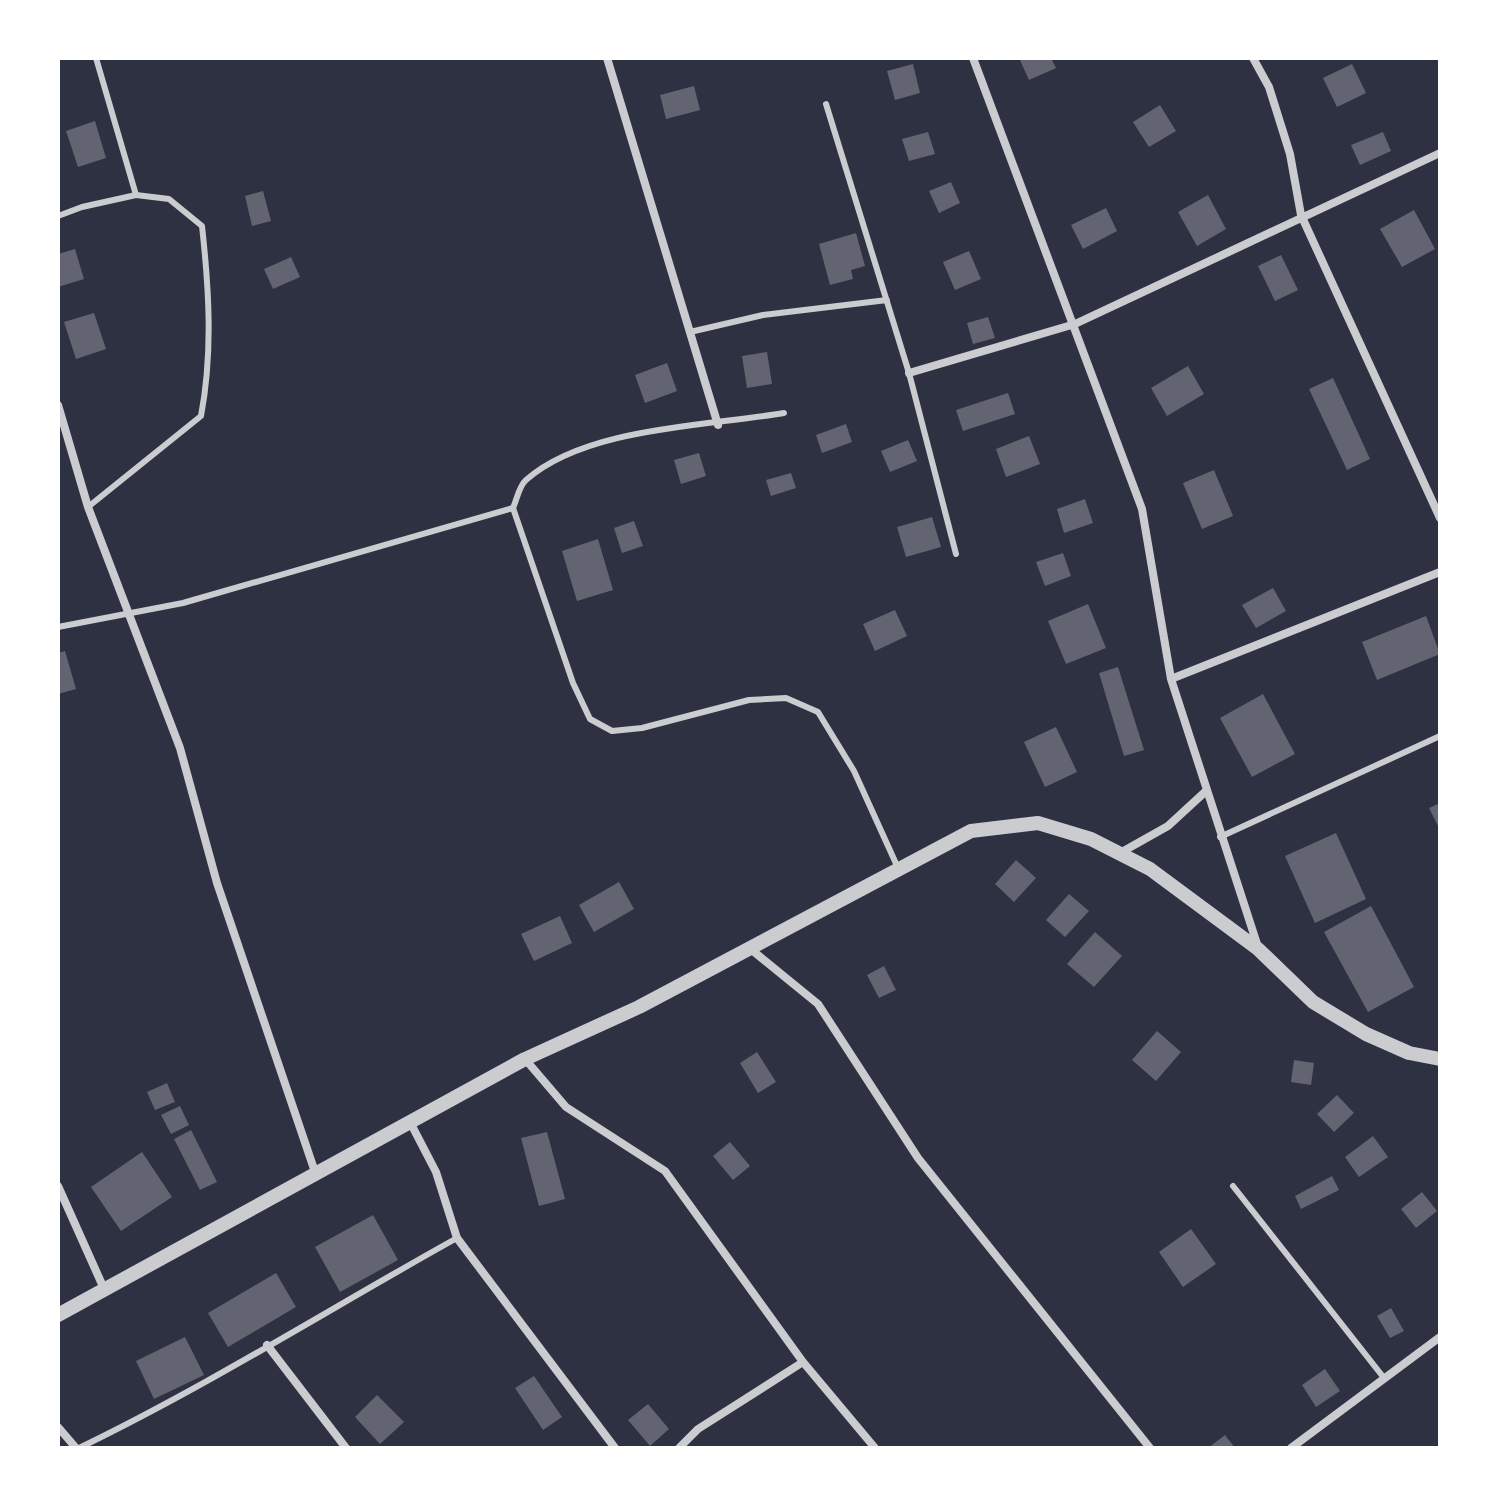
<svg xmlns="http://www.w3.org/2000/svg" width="1498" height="1506" font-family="Mulish,sans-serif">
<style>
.building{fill:#626471}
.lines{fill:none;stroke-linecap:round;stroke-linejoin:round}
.service{stroke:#caccd0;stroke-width:6}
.minor{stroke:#caccd0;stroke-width:8}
.tertiary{stroke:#caccd0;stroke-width:14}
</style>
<rect width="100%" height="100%" fill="#2d3142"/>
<!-- building -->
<path class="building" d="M1019,58H1051L1056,68L1029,80Z
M913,64L920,93L895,100L887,71Z
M1352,64L1366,93L1337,107L1323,78Z
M694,86L700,110L666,119L660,95Z
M1160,105L1176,131L1149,147L1133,122Z
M95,121L106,158L78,167L66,131Z
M928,132L935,154L909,161L902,139Z
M1383,132L1391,151L1360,165L1351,145Z
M951,182L960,203L939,213L929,191Z
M263,191L271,221L252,226L245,196Z
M1208,195L1226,229L1197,246L1178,212Z
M1106,208L1117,231L1083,249L1071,225Z
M1414,210L1435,249L1402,267L1380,229Z
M856,233L865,266L851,270L853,279L830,285L819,244Z
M75,249L84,279L58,287V254Z
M969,251L981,279L955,290L943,262Z
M1281,255L1298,290L1275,301L1258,266Z
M291,257L300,277L273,289L264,269Z
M94,313L106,349L76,359L64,322Z
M988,317L995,338L973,344L967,323Z
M767,352L772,384L747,388L742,356Z
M667,363L677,391L645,403L635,375Z
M1188,366L1204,394L1167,416L1151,388Z
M1333,378L1370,459L1347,470L1309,389Z
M1008,393L1015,414L963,431L956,410Z
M846,424L852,442L822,453L816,435Z
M1029,436L1040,464L1006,477L996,449Z
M908,440L917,461L890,472L881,451Z
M699,453L706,476L681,484L674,460Z
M1214,470L1233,516L1202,529L1183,483Z
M791,473L796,488L771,496L766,480Z
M1085,499L1093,523L1064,533L1057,509Z
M932,517L941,547L906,557L897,527Z
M634,521L643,546L622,553L614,528Z
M598,539L613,590L577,601L562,551Z
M1063,553L1071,576L1045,586L1036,562Z
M1273,588L1286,611L1256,628L1242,605Z
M1088,604L1106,648L1066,664L1048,621Z
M895,610L907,636L875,651L863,624Z
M1426,616L1440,654L1377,680L1362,642Z
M65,651L76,689L58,694V653Z
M1118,667L1144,750L1124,756L1099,673Z
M1263,694L1295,754L1252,777L1220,718Z
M1056,727L1077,772L1045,787L1024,742Z
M1440,803V830L1429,808Z
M1336,833L1366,899L1315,923L1285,856Z
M1016,860L1036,878L1014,902L995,884Z
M619,882L634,909L594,932L579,905Z
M1069,894L1089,911L1065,937L1046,920Z
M1371,906L1414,987L1368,1012L1324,932Z
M560,916L572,943L534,961L521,934Z
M1095,932L1122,956L1094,987L1067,964Z
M884,966L896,990L879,998L867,975Z
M1157,1031L1181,1052L1156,1081L1132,1060Z
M757,1052L776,1082L758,1093L740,1063Z
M1294,1060L1314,1063L1311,1085L1291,1082Z
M167,1083L175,1102L155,1110L147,1092Z
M1337,1095L1354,1113L1334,1132L1317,1114Z
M180,1106L189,1125L171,1134L161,1115Z
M191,1130L217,1182L200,1190L174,1139Z
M547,1132L565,1199L539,1206L521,1138Z
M1373,1136L1388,1157L1359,1177L1345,1157Z
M730,1142L750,1166L733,1180L713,1156Z
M142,1152L172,1197L121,1231L91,1187Z
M1332,1176L1339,1190L1301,1209L1295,1196Z
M1422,1192L1437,1211L1416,1228L1401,1209Z
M373,1215L398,1260L340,1292L315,1247Z
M1191,1229L1216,1264L1183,1287L1159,1252Z
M276,1273L296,1307L228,1347L208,1313Z
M1391,1308L1404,1331L1390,1338L1377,1316Z
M185,1337L204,1375L154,1399L136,1361Z
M1325,1369L1340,1391L1316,1407L1302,1385Z
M534,1376L562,1417L543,1430L515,1388Z
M377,1395L404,1422L380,1444L355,1417Z
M648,1404L669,1429L650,1446L628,1420Z
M1225,1435L1235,1448H1208Z"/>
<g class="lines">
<!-- service -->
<path class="service" d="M826,104L909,373L956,554
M58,216L82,207L136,195
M690,332L763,315L887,300
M88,507L201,416C213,353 209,289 202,226L169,199L136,195L96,58
M513,508L573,683L590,719L612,731L642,728L749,700L786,698L818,712L854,771L898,868
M58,627L183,603L513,508C517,499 519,486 526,480C586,427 707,426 784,413
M1220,837L1440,736
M1233,1186L1384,1378
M79,1448C209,1385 331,1308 457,1238"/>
<!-- minor -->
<path class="minor" d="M607,58L718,425
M973,58L1142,509L1171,679L1258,947
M1253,58L1269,87L1290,154L1301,215L1440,518
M909,373L1075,324L1440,153
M58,405L88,507L180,748L217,883L315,1172
M1171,679L1440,572
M1120,853L1168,826L1206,791
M748,947L818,1004L918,1158L1150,1448
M525,1059L566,1107L665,1171L803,1362L875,1448
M410,1122L436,1172L457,1238L615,1448
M58,1186L105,1291
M267,1345L346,1448
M58,1427L76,1448
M679,1448L698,1429L803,1362
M1291,1448L1440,1337"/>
<!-- tertiary -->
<path class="tertiary" d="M58,1315L525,1059L639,1007L971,831L1038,823L1091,839L1150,869L1258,949L1313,1002L1366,1034L1409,1053L1440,1059"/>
</g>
<!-- border -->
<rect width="1498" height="1506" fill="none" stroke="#ffffff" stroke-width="120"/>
</svg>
